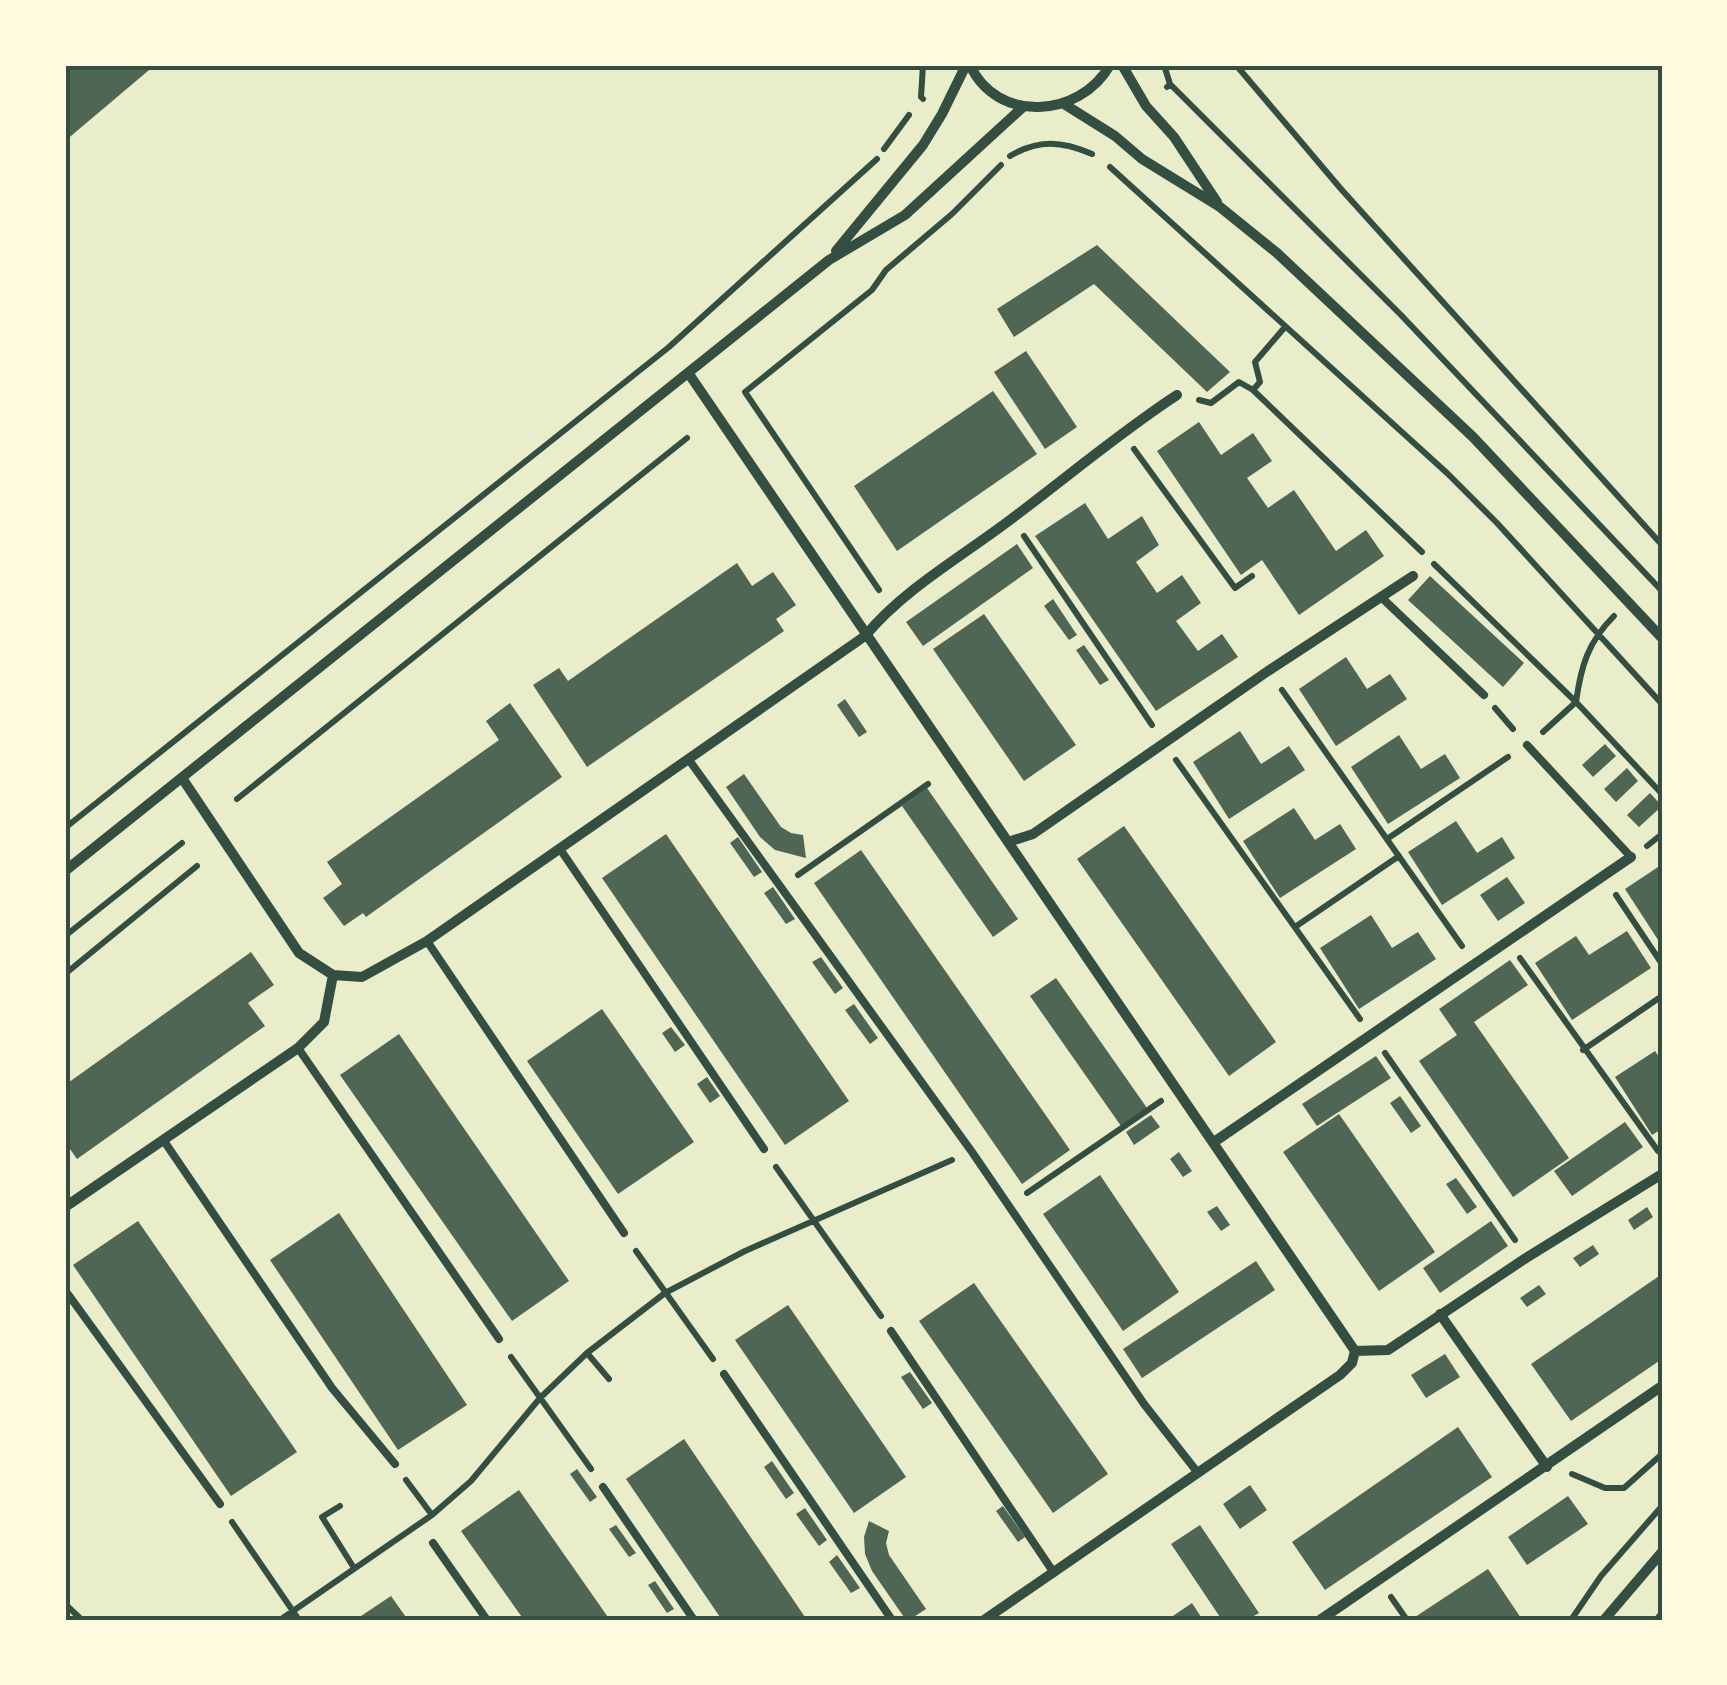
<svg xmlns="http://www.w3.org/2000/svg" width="1727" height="1685" font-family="'DejaVu Sans',sans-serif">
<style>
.building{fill:#4f6655}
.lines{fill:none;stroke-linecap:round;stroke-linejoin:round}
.path{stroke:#344e41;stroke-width:6}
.service{stroke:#344e41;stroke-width:8}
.minor{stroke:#344e41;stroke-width:10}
.neatline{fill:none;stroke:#344e41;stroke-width:4}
</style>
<rect width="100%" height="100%" fill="#e9edc9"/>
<!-- building -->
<path class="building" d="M65,65H155L65,141Z
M1097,245L1230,372L1207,392L1094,284L1014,337L997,309Z
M1026,351L1077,427L1045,449L994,372Z
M993,391L1037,454L897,551L854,486Z
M1199,422L1221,455L1253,433L1272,461L1247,478L1268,508L1294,490L1336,551L1366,530L1384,556L1299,615L1262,560L1241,575L1157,451Z
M1085,503L1108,539L1142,516L1159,545L1136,562L1157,593L1182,575L1201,603L1176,621L1198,651L1222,634L1238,657L1156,711L1035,536Z
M1017,544L1033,568L923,646L906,622Z
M737,563L752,586L773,572L796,605L776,619L784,631L587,767L533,685L559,668L568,681Z
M1430,576L1524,663L1503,687L1408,600Z
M1053,599L1077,635L1069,640L1044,606Z
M984,614L1076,745L1024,781L933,649Z
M1084,645L1109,680L1100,685L1076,650Z
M1346,657L1367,689L1390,674L1407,699L1336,746L1299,689Z
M845,699L867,732L859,737L837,705Z
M510,703L562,777L366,917L363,913L344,926L323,898L342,884L327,862L499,740L486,721Z
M1240,731L1261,764L1289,746L1305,770L1229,819L1193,762Z
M1399,735L1421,769L1445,754L1460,778L1388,824L1351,767Z
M1605,744L1616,756L1593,777L1582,765Z
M1627,768L1638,781L1616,802L1604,789Z
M744,774L781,827L791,833L803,835L806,858L775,850L760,837L726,787Z
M927,788L1018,919L993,937L902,806Z
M1650,793L1662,806L1639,827L1627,815Z
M1294,808L1315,840L1340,824L1356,849L1280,898L1243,841Z
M1456,821L1477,853L1502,837L1515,858L1442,905L1408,852Z
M1124,826L1276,1042L1229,1076L1077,859Z
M666,834L849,1101L785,1145L602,878Z
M738,837L762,872L754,877L730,843Z
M861,850L1070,1150L1022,1184L814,883Z
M1658,867L1662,873V946L1625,889Z
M1507,877L1525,903L1498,921L1480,895Z
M773,887L795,919L786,924L764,893Z
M1371,915L1392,948L1418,932L1436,959L1359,1009L1320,948Z
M1627,931L1651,968L1572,1020L1535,963L1576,936L1589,955Z
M251,952L274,985L248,1003L265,1026L77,1159L65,1142V1085Z
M821,957L843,988L835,994L812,962Z
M1510,960L1528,985L1474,1022L1569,1158L1513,1197L1419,1061L1457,1035L1439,1009Z
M1056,978L1147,1108L1121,1126L1030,996Z
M854,1004L878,1038L870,1044L845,1010Z
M602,1009L694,1142L618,1194L527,1061Z
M671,1027L685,1045L675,1052L662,1033Z
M399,1034L569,1281L512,1321L340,1075Z
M1655,1051L1662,1061V1129L1652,1135L1615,1077Z
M1376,1056L1391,1078L1317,1126L1302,1104Z
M707,1077L720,1096L710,1103L697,1084Z
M1400,1096L1421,1126L1411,1133L1390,1103Z
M1339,1114L1435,1252L1379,1291L1283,1152Z
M1151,1115L1160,1127L1134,1145L1126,1132Z
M1625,1122L1643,1147L1572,1196L1554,1171Z
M1179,1152L1192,1171L1183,1177L1170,1159Z
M1100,1175L1179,1292L1123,1331L1043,1214Z
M1456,1178L1477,1207L1467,1214L1446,1184Z
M1217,1206L1230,1225L1221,1231L1207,1212Z
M1647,1207L1653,1217L1634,1230L1628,1220Z
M339,1213L467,1405L398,1450L270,1260Z
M138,1221L297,1452L231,1496L73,1265Z
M1491,1221L1508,1246L1440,1293L1423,1268Z
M1593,1245L1599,1254L1580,1267L1573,1258Z
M1256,1261L1275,1290L1142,1378L1123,1349Z
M1662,1274V1359L1571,1421L1531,1364Z
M974,1283L1108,1474L1053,1513L919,1321Z
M1539,1285L1546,1294L1527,1307L1520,1298Z
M788,1305L906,1477L854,1513L735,1340Z
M1445,1354L1460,1377L1426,1398L1411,1375Z
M910,1372L932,1403L923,1409L901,1377Z
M1458,1427L1492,1477L1325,1590L1292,1542Z
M684,1439L807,1620H722L626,1479Z
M772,1461L794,1493L786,1499L764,1467Z
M577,1469L597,1497L590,1502L570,1474Z
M1250,1485L1267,1510L1240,1529L1223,1504Z
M519,1490L610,1620H524L461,1531Z
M1568,1496L1588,1524L1527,1565L1508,1537Z
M1003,1506L1025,1537L1018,1542L996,1511Z
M805,1508L827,1540L819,1546L796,1514Z
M869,1521L889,1531L886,1543L889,1555L926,1609L909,1620H906L872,1571L865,1554L864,1537Z
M616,1525L636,1553L629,1557L609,1529Z
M1200,1525L1259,1613L1247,1620H1222L1171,1544Z
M837,1555L860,1588L851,1593L829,1562Z
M1488,1569L1521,1618L1417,1620L1415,1617Z
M655,1581L674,1609L667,1613L648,1585Z
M391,1596L408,1620H355Z
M1192,1603L1203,1620H1167Z"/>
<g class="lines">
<!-- path -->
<path class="path" d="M1164,65L1170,84L1167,87
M1236,65L1341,189L1662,545
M1170,84L1401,315L1662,591
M923,99L921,97L923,65
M884,149L909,115
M1010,156C1039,139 1062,141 1092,154
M1110,167L1447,473L1497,523L1662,704
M1253,390L1260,382L1255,362L1285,327
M1199,400L1211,403L1239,382L1253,390L1422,552
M1134,449L1235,588L1252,576
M1024,536L1152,725
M1434,564L1576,702L1662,794
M879,590L745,392L872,290L886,270L952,214L1001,165
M1282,690L1462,946
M1495,708L1513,729
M1543,732L1576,702C1581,666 1588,642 1614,616
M1176,760L1360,1019
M237,799L687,438
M65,828L669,347L877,159
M1387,839L1508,757
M1647,846L1662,834
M798,875L928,784
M1616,895L1662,964
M1295,927L1399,856
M65,936L182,843
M1520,958L1658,1151
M65,974L197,866
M1583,1050L1662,996
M1385,1053L1515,1240
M776,1167L881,1316
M1027,1193L1161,1101
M636,1251L713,1359
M587,1353L609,1379
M511,1357L591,1469
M1572,1474L1605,1488H1624L1662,1454
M406,1480L432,1515
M340,1506L322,1517L354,1568
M232,1522L299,1620
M1391,1597L1407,1620
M65,1604L82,1620
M280,1620L432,1515L471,1481L540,1398L587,1353L665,1293L745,1251L952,1160
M1571,1620L1601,1576L1662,1506
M1656,1620L1662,1613"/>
<!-- service -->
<path class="service" d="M1381,597L1484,695
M1527,745L1631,857
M689,760L972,1152L1144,1404L1198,1473
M560,849L764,1149
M427,941L624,1233
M298,1048L499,1339
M164,1141L332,1388L395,1464
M65,1290L220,1504
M891,1331L1054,1573
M724,1374L892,1620
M603,1487L694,1620
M433,1543L487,1620"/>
<!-- minor -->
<path class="minor" d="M970,65C997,124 1080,118 1110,65
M1122,65L1146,106L1174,137L1217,202
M1064,104L1115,136L1142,159L1220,207L1277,253L1473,437L1662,638
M836,251L923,145L942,114L966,65
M689,374L1355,1351L1352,1363L1340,1375L984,1620
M182,778L299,953L333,975L362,977L427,941L865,636C904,589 961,557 1010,520C1066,478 1119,433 1177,395
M1008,842L1033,834L1268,671L1413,576
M65,871L829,260L905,215L1023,107
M1214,1142L1631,857
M65,1207L298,1048L324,1022L333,975
M1440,1314L1547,1467
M1355,1351L1388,1350L1526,1258L1662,1174
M1320,1620L1662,1386
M1604,1620L1662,1552"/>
</g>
<!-- border -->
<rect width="1727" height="1685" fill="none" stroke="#fefae0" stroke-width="135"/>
<rect x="68" y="68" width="1592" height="1550" class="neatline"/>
</svg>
